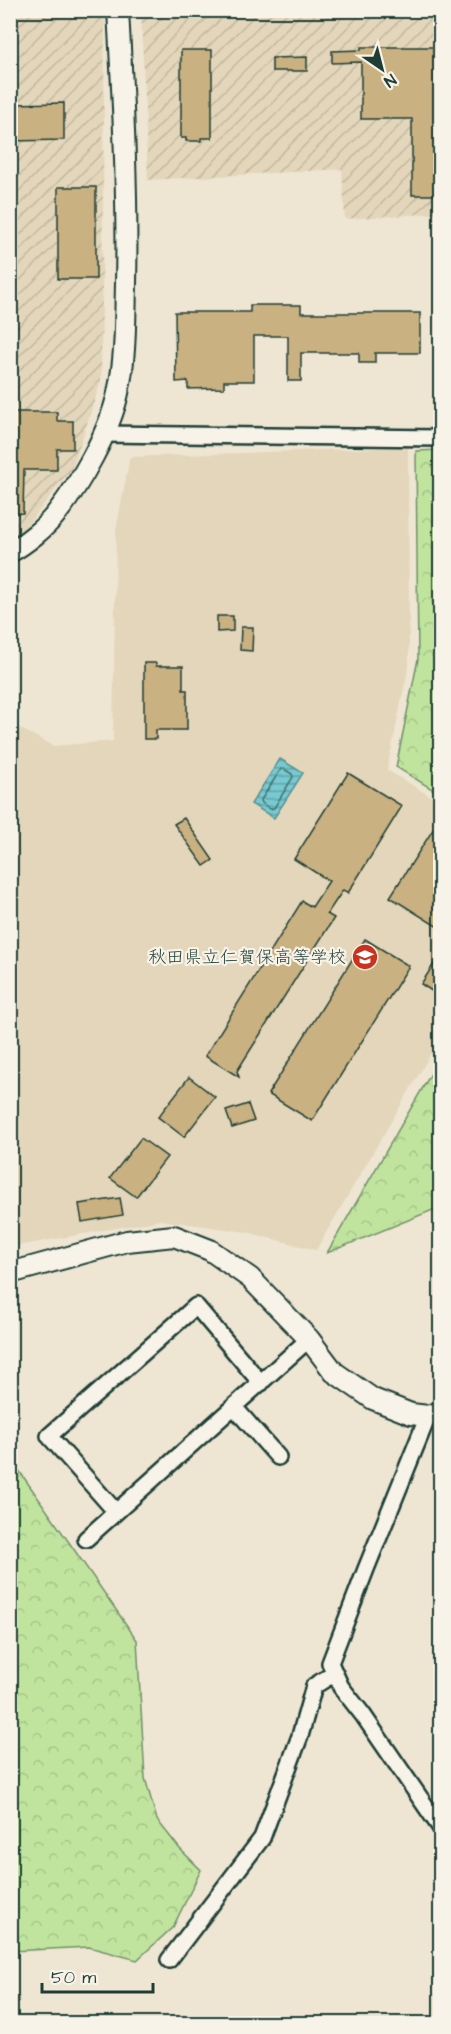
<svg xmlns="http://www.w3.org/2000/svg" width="451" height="2034" font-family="'Architects Daughter','Klee One',sans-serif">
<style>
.built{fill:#e3d6ba}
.industrial{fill:url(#industrial-furrows)}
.forest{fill:url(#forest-crowns);stroke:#709069;stroke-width:1.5}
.water{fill:url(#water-rules);stroke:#549192;stroke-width:1.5}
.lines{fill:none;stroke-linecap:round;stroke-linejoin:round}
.shore{stroke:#437573;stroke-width:1.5}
.building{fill:#c9b181;stroke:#1f3d34;stroke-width:1.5}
.minor-casing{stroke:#1f3d34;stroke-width:20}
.tertiary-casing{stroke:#1f3d34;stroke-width:24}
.minor{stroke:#f7f3e8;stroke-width:15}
.tertiary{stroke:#f7f3e8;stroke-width:20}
.labels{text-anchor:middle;stroke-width:4.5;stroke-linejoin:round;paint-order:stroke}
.poi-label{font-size:18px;fill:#1f3d34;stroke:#f7f3e8;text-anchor:end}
</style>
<defs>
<pattern id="industrial-furrows" width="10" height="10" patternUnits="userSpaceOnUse" patternTransform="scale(1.5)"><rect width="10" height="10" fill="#e3d6ba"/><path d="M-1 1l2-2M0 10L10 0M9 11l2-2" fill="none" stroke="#c2b9a0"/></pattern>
<pattern id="forest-crowns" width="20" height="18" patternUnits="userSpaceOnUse" patternTransform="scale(1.5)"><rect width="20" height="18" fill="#c0e49e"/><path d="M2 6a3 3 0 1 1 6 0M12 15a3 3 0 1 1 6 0" fill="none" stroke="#a5c489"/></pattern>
<pattern id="water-rules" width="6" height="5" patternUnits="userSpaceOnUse" patternTransform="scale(1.5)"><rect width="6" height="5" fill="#78c9d1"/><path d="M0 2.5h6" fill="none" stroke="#62a4aa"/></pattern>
</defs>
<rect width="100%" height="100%" fill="#eee6d3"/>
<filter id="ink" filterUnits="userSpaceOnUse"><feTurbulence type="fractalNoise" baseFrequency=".0167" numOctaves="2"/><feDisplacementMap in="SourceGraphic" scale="12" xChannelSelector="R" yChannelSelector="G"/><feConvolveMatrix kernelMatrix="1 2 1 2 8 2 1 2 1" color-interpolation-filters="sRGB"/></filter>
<g filter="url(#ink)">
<!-- built -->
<path class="built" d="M408,447L409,664L387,770L440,802V1038L316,1250L247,1232L161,1220L11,1247L10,723L53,746L113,741L116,530L130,457Z"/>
<!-- industrial -->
<path class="industrial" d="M11,11H105L101,381L72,469L20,534L11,539Z
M141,11H440V213L345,219L342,169L148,180Z"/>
<!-- forest -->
<path class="forest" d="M440,450V794L396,767L418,659L416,451Z
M440,1058V1205L438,1208L327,1253Z
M11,1459L137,1640L145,1778L157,1820L180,1849L201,1870L173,1927L137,1960L89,1947L11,1951Z"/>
<!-- water -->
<path class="water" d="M280,759L303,773L274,818L251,804Z"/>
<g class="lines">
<!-- shore -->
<path class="shore" d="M281,769H284L292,774L293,777L274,808L270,809L262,803L261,800Z"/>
</g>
<!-- building -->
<path class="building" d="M361,47H441V195H412V119H361V62L332,63V51L361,50Z
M181,50H212V138H201V141H186V138H181Z
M307,57V71H272V58Z
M64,103V140L10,141V104Z
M58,187H96V279H58Z
M250,305H301V313H420V353H375V363H359V353H301V381H288V336H254V381H224V388L188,389V381L176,382L175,312H250Z
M10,412H57V421H73V449H57V470H24L23,513L10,514Z
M217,616H233V631L217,632Z
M241,627H253L252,651L240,650Z
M144,663H156V666H183V690H187V730H156V739H144Z
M348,773L402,806L348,893L343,890L327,914L334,918L237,1071L239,1077L205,1056L302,901L312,907L329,881L294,859Z
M441,817V929L390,897Z
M184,818L213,860L204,866L174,824Z
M365,939L409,966L312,1121L268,1094Z
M441,953V997L421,984Z
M189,1077L215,1097L184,1137L158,1117Z
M248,1104L254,1121L232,1128L226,1111Z
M141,1138L167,1157L136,1197L110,1178Z
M120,1198L123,1215L82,1222L79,1204Z"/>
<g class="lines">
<!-- minor casing -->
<g class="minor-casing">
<path id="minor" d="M103,434L440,438
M234,1407L278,1457
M428,1416L366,1569L330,1663L341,1687L363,1715L440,1827
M116,1512L49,1436L196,1306L261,1383
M86,1539L309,1339
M169,1960L262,1838L300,1736L314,1686L335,1673"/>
</g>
<!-- tertiary casing -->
<g class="tertiary-casing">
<path id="tertiary" d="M10,552C25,544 46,527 56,514C80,484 110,431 118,393C126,357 125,320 126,284C128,193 123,102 118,10
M10,1273L127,1241L174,1236L210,1250L250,1278L309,1339L334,1372L373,1399L411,1414L428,1416L440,1412"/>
</g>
<!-- minor -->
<use href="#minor" class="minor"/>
<!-- tertiary -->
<use href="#tertiary" class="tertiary"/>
</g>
</g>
<!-- icons -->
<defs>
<g id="school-disc" transform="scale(1.35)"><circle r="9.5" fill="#c8321e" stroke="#f7f3e8"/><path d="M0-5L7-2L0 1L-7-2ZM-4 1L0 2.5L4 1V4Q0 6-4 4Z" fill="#fff"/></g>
</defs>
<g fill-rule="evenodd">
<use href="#school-disc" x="365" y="957"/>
</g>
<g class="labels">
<!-- poi labels -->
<g class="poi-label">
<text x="346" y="963">秋田県立仁賀保高等学校</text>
</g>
</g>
<!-- margin -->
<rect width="451" height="2034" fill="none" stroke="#f7f3e8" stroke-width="36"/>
<rect x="18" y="18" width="415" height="1998" fill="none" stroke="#1f3d34" stroke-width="2" filter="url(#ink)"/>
<!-- north arrow -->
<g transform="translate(382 69) rotate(145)" stroke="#f7f3e8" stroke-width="4.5" paint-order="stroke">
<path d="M0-4.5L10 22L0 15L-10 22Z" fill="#1f3d34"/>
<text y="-9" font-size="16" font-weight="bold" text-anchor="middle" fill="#1f3d34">N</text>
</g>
<!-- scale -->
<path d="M42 1983v9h111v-9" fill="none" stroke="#1f3d34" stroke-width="3"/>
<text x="51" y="1983" font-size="18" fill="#1f3d34" stroke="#f7f3e8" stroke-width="4.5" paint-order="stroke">50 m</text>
</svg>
